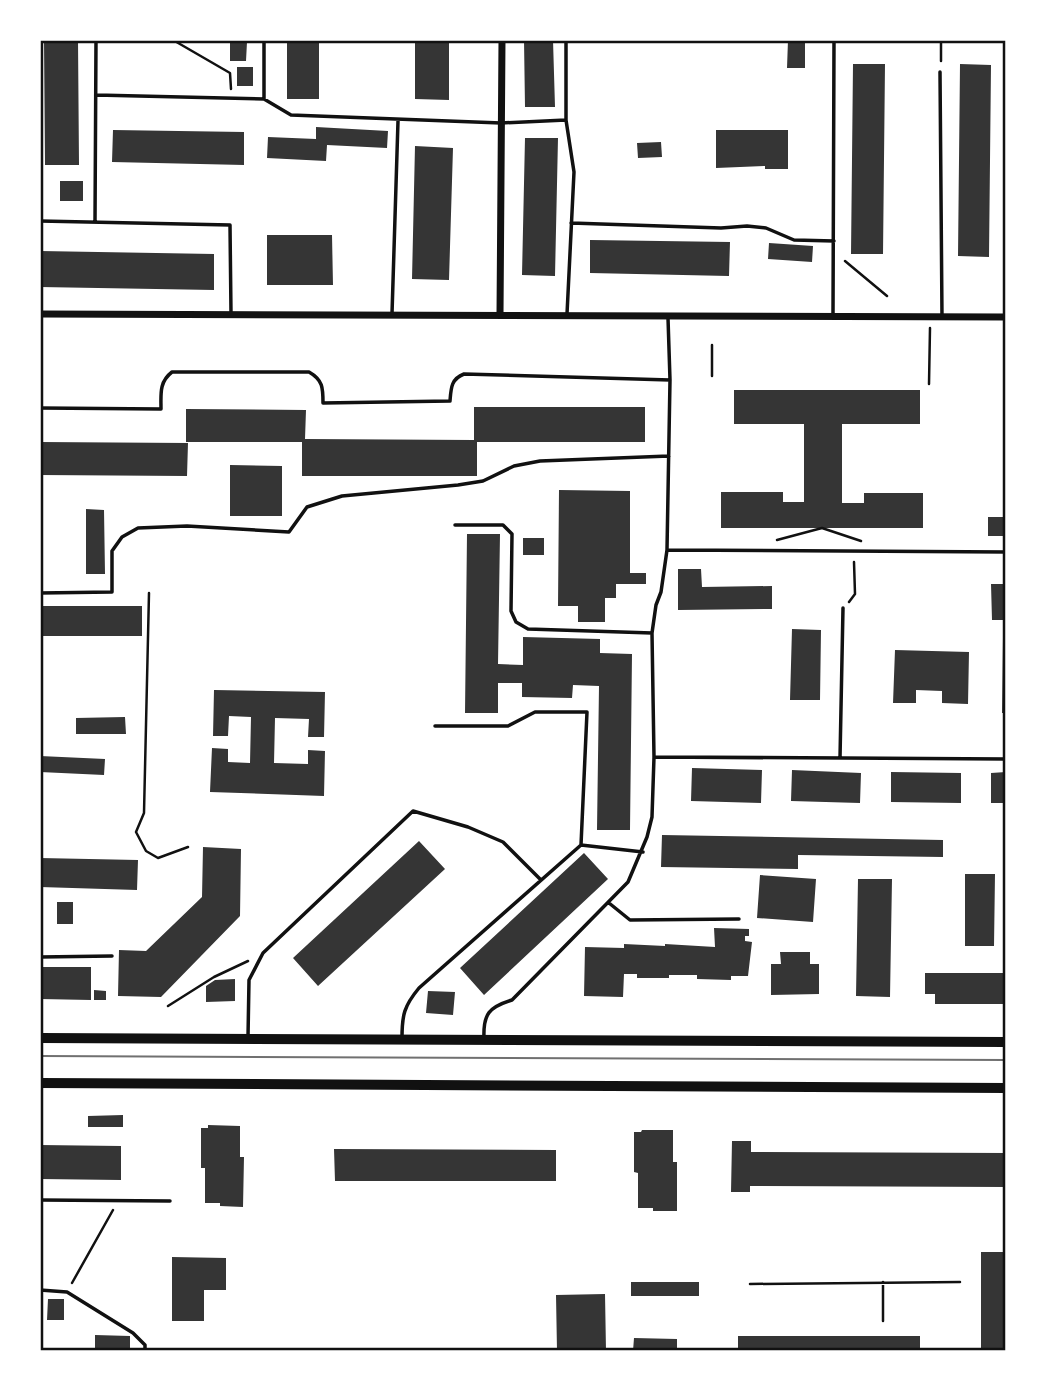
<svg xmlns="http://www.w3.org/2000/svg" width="1046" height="1391" font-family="Manrope,sans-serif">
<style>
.building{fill:#353535}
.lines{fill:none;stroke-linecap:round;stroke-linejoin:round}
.path{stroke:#111;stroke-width:2.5}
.service{stroke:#111;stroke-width:3.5}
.minor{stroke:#111;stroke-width:7}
.secondary{stroke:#111;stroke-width:10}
.tram{stroke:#707070;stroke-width:2}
.neatline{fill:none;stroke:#111;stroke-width:2.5}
</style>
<rect width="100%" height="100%" fill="#fff"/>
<!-- building -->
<path class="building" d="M44,40H78L79,165H45Z
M287,40H319V99H287Z
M415,40H449V100L415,99Z
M524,40H553L555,107H525Z
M788,40H805V68H787Z
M230,42H247L246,61H230Z
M853,64H885L883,254H851Z
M960,64L991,65L989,257L958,256Z
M237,67H253V86H237Z
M316,127L388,131L387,148L327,145L326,161L267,158L268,137L316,139Z
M113,130L244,132V165L112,162Z
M716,130H788V169H765V166L716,168Z
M525,138H558L555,276L522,275Z
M661,142L662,157L638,158L637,143Z
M415,146L453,148L449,280L412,279Z
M60,181H83V201H60Z
M267,235H332L333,285H267Z
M590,240L730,242L729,276L590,273Z
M769,243L813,246L812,262L768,259Z
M40,251L214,254V290L40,287Z
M734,390H920V424H842V503H864V493H923V528H721V492H783V502H804V424H734Z
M474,407H645V442H477V476H302V442H186V409L306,410L305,439L474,440Z
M40,442L188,443L187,476L40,475Z
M230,465L282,466V516H230Z
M559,490L630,491V573H646V584H616V598H605V622H578V606H558Z
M86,509L104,510L105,574H86Z
M988,517H1006V536H988Z
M467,534H500L498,664L523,665V637L600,639V653L632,654L630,830H597L599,686L573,685L572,698L522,697V683H498V713H465Z
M523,538H544V555H523Z
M678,569H701L702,587L772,586V609L678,610Z
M991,584H1006V620H992Z
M40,606H142V636H40Z
M792,629L821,630L820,700H790Z
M1003,638H1006V713H1002Z
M895,650L969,652L968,704L942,703V691L916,690V703H893Z
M214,690L325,692L324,737H308L309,719L275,718L274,763L308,764V750L325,751L324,796L210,792L212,748L228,749V762L250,763L251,717L229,716L228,736H213Z
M125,717L126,734H76V718Z
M40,756L105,759L104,775L40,772Z
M692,768L762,770L761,803L691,801Z
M792,770L861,773L860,803L791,801Z
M891,772L961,773V803L891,802Z
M1006,772V803H991V773Z
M662,835L943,840V857L798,855V869L661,867Z
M419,841L445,869L318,986L293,958Z
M203,847L241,849L240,916L161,997L118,996L119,950L146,951L202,897Z
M584,853L608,879L484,995L460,968Z
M40,858L138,860L137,890L40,887Z
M965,874H995L994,946H965Z
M760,875L816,879L813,922L757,918Z
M858,879H892L890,997L856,996Z
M57,902H73V924H57Z
M714,928L749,929V936H745V941L752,942L748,976H731V980L697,979V975H669V978H637V974H624L623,997L584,996L585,947L624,948V944L665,946V944L715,947Z
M780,952H810V964H819V994L771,995V964H781Z
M40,967H91V1000L40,999Z
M925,973H1006V1004H935V994H925Z
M235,979V1001L206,1002V986L215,980Z
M94,990L106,991V1000H94Z
M428,991L455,992L453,1015L426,1013Z
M123,1115V1127H88V1116Z
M208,1125L240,1126V1157H244L243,1207L220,1206V1203H205V1168H201V1128H208Z
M642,1130H673V1162H677V1211H653V1208H638V1173L634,1172V1132H641Z
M732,1141H751V1152L1006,1153V1187L750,1186V1192H731Z
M40,1145L121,1146V1180L40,1179Z
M334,1149L556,1150V1181H335Z
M981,1252H1006V1351H981Z
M172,1257L226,1258V1290H204V1321H172Z
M631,1282H699V1296H631Z
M605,1294L606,1351H557L556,1295Z
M48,1299H64V1320H47Z
M95,1335L130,1336V1351H95Z
M738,1336H920V1351H738Z
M634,1338L677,1339V1351H633Z"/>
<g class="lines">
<!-- path -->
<path class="path" d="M173,40L230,73L231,89
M941,61V40
M845,261L887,296
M712,376V345
M929,384L930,328
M777,540L822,528L861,541
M149,593L144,813L136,832L146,851L158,858L188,847
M849,602L855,594L854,562
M168,1006L214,977L248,961
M883,1282V1321
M72,1283L113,1210
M750,1284L960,1282"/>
<!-- service -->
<path class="service" d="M264,40V99
M566,40V120L574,172L567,314
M940,72L942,317
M96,95L264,99L291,115L501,123L566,120
M40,221L230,225L231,313
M95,222L96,40
M571,223L721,228L747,226L766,228L794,240L834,241
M392,314L398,121
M833,316L834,40
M40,408L161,409C161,394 159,382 172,372H309C323,380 323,388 323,403L450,401C451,388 451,379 464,374L670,380
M455,525H503L512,534L511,611L516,622L528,629L652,633
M667,550L1006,552
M40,593L112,592V551L122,537L138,528L187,526L289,532L307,507L342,496L458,485L483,481L514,466L540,461L669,456
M435,726H508L535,712H587L581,845L643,852
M654,757L1006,759
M840,758L843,608
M609,903L630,920L739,919
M40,957L112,956
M248,1037L249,980L263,953L413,811L468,827L503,842L541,880
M402,1038C402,1015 404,1006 419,988L581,845
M484,1038C483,1014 489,1007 512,1000L628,882L647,837L652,817L654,757L652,633L656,605L661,592L667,550L670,380L668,318
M40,1200L170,1201
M40,1290L67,1292L133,1333L145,1345V1351"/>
<!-- minor -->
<path class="minor" d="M40,314L1006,317
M500,315L502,40"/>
<!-- secondary -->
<path class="secondary" d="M40,1038L1006,1042
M40,1083L1006,1088"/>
<!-- tram -->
<path class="tram" d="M40,1056L1006,1060"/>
</g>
<!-- border -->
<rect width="1046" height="1391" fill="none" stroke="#ffffff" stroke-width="84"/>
<rect x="42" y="42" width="962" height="1307" class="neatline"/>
</svg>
